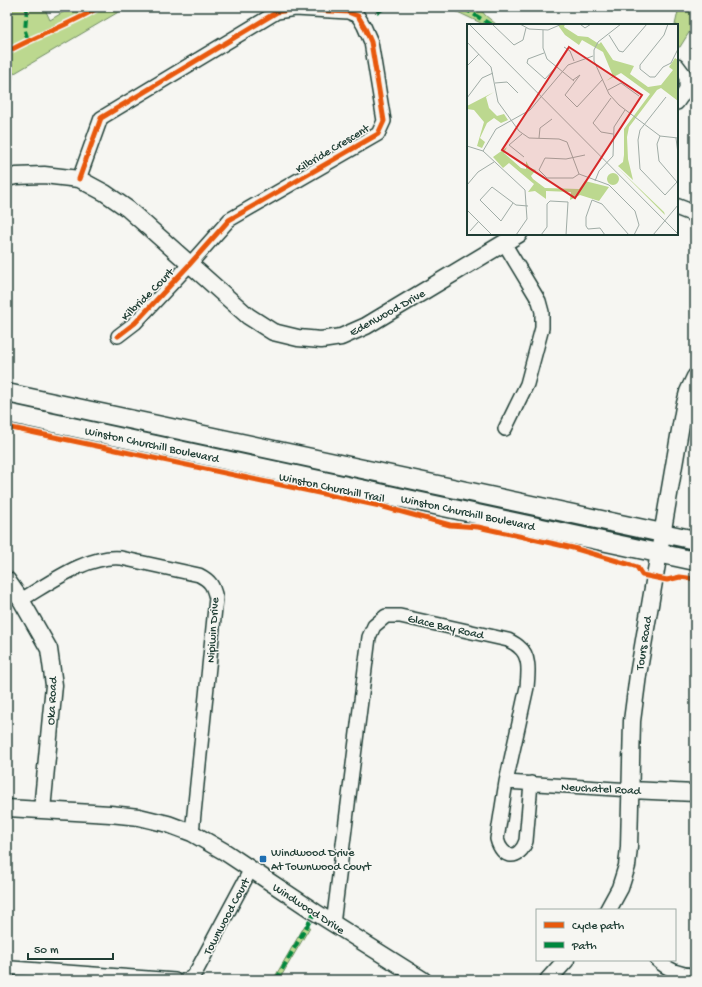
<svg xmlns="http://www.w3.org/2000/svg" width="702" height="987" font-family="'Gochi Hand',sans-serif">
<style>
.green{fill:#bcd88f;stroke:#6e8a62}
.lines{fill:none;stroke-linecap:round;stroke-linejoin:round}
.minor-casing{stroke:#1f3d34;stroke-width:16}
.tertiary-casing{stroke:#1f3d34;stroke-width:19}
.secondary-casing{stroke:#1f3d34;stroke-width:21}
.minor{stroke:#f6f6f2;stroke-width:13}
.tertiary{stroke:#f6f6f2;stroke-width:16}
.secondary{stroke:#f6f6f2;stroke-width:18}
.quiet{stroke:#00873e;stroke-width:4;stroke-dasharray:8 4;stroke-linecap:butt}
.cycleway-casing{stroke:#f6f6f2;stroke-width:8}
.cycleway{stroke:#e8590c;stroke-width:5}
.poi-dot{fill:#1f6fb2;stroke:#f6f6f2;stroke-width:1.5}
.labels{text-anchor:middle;stroke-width:3;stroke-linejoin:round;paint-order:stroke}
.street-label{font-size:12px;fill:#1f3d34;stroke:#f6f6f2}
.poi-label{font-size:12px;fill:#1f3d34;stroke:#f6f6f2;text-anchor:start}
.inset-road{fill:none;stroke:#a0aca6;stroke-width:1}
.view{fill:#d62828;fill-opacity:0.15;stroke:#d62828;stroke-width:2}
.inset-edge{fill:none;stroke:#1f3d34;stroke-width:2}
</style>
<rect width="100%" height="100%" fill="#f6f6f2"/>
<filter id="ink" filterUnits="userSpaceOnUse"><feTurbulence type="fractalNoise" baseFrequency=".025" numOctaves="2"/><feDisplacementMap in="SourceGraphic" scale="8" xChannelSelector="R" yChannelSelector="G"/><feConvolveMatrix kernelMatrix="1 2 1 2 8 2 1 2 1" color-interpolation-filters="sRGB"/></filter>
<g filter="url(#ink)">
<!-- green -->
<path class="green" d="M7,7H44L50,20L72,7H127L13,74L7,144Z
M447,7H479L485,15L497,25H485Z
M679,7H695V23L680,47H677V25H675Z
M305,925L310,927L279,980H273Z"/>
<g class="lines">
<!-- minor casing -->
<g class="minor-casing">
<path id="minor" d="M677,65L686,77V90L677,103
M79,179L101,118L277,12L295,9L348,12L358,16L364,26L371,42L384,121L378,134L229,220L189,265L135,323L118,336
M504,243L539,301L542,312V328L527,384L505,429
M21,600C50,583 86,555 121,558L199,575C211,581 213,586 216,598L192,833
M506,782L631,790
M333,924L369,637L374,626L386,616H400L508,640C512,642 516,644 519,647C531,656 528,675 527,687L506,782L497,839C502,859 519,861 526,841L531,783
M657,960C668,970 680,975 695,975
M12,968L175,980
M185,980L191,978L197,970L251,869"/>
</g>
<!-- tertiary casing -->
<g class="tertiary-casing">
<path id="tertiary" d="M7,178L16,176L44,175L79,179L105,193L128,209L248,316L273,332L298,338L321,340L341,337L366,326L519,234
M677,207L695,214
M7,580L21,600L49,649L54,685L42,810
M631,790L695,793
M7,808L110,814L139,817L168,824L192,833L225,852L315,912L423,980
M608,910L620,888L627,866L629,847L632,721L638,675L684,407L688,392L695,377
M548,980L566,960"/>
</g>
<!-- secondary casing -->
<g class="secondary-casing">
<path id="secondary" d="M7,393L695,540
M7,413L695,561"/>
</g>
<!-- minor -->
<use href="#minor" class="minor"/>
<!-- tertiary -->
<use href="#tertiary" class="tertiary"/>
<!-- secondary -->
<use href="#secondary" class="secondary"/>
<!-- quiet -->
<path class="quiet" d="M27,7L25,31L28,40
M465,7L467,10L491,25
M377,13L385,7
M7,967L12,968
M276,980L315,912"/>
<!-- cycleway casing -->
<g class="cycleway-casing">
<path id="cycleway" d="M7,52C37,35 70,25 99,7
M79,179L101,118L277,12L295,9L348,12L358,16L364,26L371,42L384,121L378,134L229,220L189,265L135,323L118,336
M7,427L380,506L450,525L478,527L573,548L631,565L637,567L642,575L667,580L680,577L695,579"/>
</g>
<!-- cycleway -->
<use href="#cycleway" class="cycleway"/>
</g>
</g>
<!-- markers -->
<rect class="poi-dot" x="259" y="855" width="8" height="8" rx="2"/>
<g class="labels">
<!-- street labels -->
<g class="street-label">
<text transform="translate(332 148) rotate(-31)" y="4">Kilbride Crescent</text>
<text transform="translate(147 294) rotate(-45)" y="4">Kilbride Court</text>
<text transform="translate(387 312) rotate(-29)" y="4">Edenwood Drive</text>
<text transform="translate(152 444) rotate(12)" y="4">Winston Churchill Boulevard</text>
<text transform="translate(332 487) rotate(12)" y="4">Winston Churchill Trail</text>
<text transform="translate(468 512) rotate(12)" y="4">Winston Churchill Boulevard</text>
<text transform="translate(446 626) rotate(13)" y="4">Glace Bay Road</text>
<text transform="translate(212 630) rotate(-86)" y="4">Nipiwin Drive</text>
<text transform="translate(643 643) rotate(-81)" y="4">Tours Road</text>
<text transform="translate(51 701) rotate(-87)" y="4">Oka Road</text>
<text transform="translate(601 788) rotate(3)" y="4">Neuchatel Road</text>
<text transform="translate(309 908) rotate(33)" y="4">Windwood Drive</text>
<text transform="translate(226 916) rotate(-62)" y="4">Townwood Court</text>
</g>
<!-- poi labels -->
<g class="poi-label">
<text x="271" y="856">Windwood Drive<tspan x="271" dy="14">At Townwood Court</tspan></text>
</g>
</g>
<!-- overview -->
<g transform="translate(467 24)">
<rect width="211" height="211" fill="#f6f6f2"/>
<path d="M90,0H98L97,3L111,12L121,13L132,20L134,18L146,36L167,42L163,50L181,63L194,61L206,46L202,43L208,34L211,36V77L194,64L190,66L162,103L160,113L161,135L166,156L151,142L156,138L157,131V105L183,70L154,49L139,57L146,52L136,28L115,16L112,21L98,11ZM27,68L19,73L22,84L30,92L37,90L41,96L34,99L27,94L20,99L13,114L18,118L15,124L10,122L17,98L7,86L0,85V82ZM40,123L37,129L54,144L59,145V137L63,144L69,146L64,152L66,155L78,164L112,165L118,157L142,163L132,177L113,171L103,176L104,168L79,167V175L68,167L61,168L67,160L42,139L36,144L26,133ZM150,143L197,188L198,191ZM140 155a6 6 0 1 1 12 0a6 6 0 1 1-12 0Z" fill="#bcd88f"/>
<path class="inset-road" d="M2,0L211,210M25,0L47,21L56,16L59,4M53,0L62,5L81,6L95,0M113,0L118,4L124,0M154,0L131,18L127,26V37L142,70L152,81L193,112L211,114M201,0L197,11L173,41V45L183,53H188L196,43L204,39L211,25M76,6V24L80,35L107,57M142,11L152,27L156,28L180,0M0,18L24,43L31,78L52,107L62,114L92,115L100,118L112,150L142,161L168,187L172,201L167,211M97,23L103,27L107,37M77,29L61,35L60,39L78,55L89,43M0,42L12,30M106,56L113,51L98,71L110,83L136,55M28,59L40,58L51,69M141,66L154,59L172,72M0,74L15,54L26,49M144,74L126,99L134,108L146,110M55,110L42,121L57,133M193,112L190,120L192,137L210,158L198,171L173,145L171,116L173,106L199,73M72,114L73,104L85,95M209,114L211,130M0,122L16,127L58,166L60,195L49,211M16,127L29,105L63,86L101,41L126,32M112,150L106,154H80L72,146L78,134L99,135L118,131M128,157L132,147L146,132L147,103L158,86M0,161L11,148L27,138M46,179L34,197L13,176L25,163L49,181L61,182M0,186L25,211M3,207L12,197M74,211L80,203V180L83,177L101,178L99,211M138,211L133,204L121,205L119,202V193L125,176L135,180L162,211M186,211L211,181"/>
<path class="view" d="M102,23L175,71L108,174L35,126Z"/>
<rect width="211" height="211" class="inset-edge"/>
</g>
<!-- margin -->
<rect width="702" height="987" fill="none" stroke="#f6f6f2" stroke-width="24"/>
<rect x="12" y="12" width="678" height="963" fill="none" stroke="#1f3d34" stroke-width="1.5" filter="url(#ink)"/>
<!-- legend -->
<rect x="536" y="909" width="140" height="52" fill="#f6f6f2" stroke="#a0aca6"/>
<rect x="544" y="922" width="20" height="6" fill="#e8590c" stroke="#a0aca6"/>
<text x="572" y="929" font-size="12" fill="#1f3d34">Cycle path</text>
<rect x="544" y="942" width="20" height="6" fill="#00873e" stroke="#a0aca6"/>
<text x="572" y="949" font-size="12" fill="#1f3d34">Path</text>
<!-- scale -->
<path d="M28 953v6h85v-6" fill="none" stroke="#1f3d34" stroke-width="2"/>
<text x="34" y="953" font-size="12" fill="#1f3d34" stroke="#f6f6f2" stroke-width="3" paint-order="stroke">50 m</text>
</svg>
